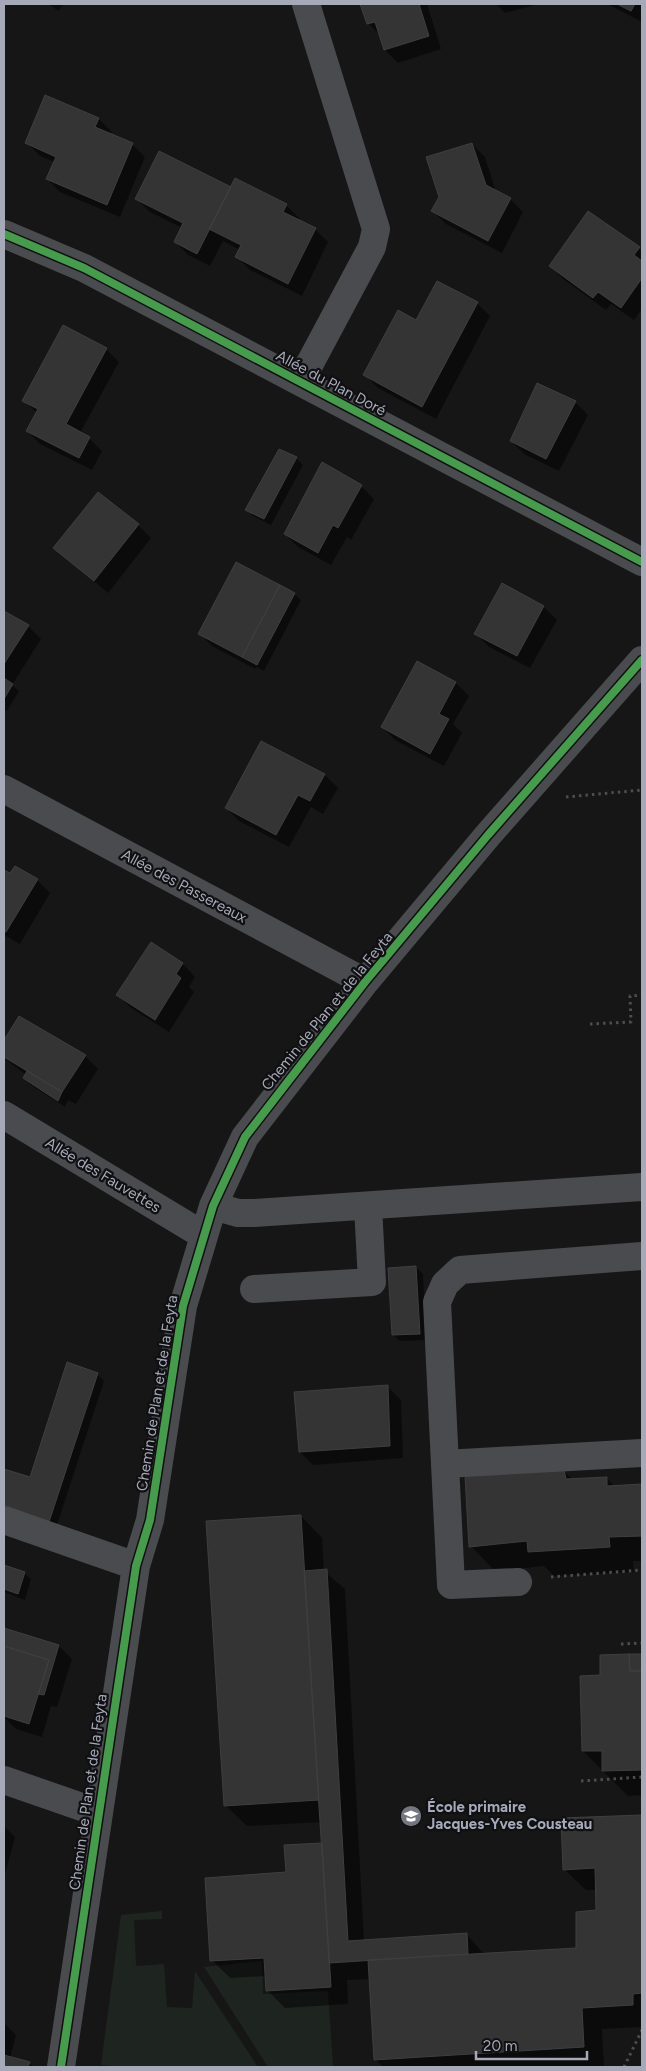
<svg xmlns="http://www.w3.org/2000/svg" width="646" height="2071" font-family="Figtree,sans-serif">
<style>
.green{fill:#1e2520}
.shadow{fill:#0007}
.building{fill:#343435;stroke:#3f3f42}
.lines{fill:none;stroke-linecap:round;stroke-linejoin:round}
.path{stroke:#4c4c51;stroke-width:3;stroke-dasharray:2.5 4;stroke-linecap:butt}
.minor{stroke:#4a4b4f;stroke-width:28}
.cycleway-casing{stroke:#101012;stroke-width:11}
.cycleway{stroke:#469c4c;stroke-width:8}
.labels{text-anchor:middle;stroke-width:4.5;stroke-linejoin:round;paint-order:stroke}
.street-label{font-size:15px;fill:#a6a9b8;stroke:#101012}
.poi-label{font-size:15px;font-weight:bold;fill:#a6a9b8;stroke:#101012;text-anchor:start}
</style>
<rect width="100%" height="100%" fill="#161616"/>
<!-- green -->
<path class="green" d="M162,1911V1919L134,1920L136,1966L164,1964L167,2007L192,2008L195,1971L258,2067H129L101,2065L121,1915Z
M262,1961L263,1994L328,1991L333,2067H268L204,1967Z"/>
<!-- shadow -->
<path class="shadow" d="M49,4H64L58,11Z
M362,4H427L441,49L398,63L385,50L380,35L368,23Z
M496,4H539L505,13Z
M607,4H642V22Z
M46,97L99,119L112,132L110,135L132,144L145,157L120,217L60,192L47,179L55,162L40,156L27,143Z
M472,144L485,157L496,192L510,199L523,212L502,253L446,224L433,211Z
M137,199L286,205L299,218L298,221L315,229L328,242L302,296L250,270L237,257L240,250L223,241L210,266L188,255L175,242L182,228L150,212Z
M639,248L642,251V309L634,320L611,304L606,310L563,279L550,266Z
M477,303L490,316L436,419L378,388L365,375L417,322Z
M106,349L119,362L80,433L89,438L102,451L92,470L40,444L27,431L37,413L24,401Z
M575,402L588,415L559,471L524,454L511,441Z
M279,450L296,458L303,465L271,525L253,516L247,509Z
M361,486L374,499L351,540L347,537L331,565L298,547L285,534Z
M138,525L151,538L108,593L55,548Z
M502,585L544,607L557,620L530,668L489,647L476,634Z
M294,594L301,600L264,671L256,667L255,669L212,646L199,633Z
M4,613L28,626L41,639L12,685L19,691L7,711L4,708Z
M418,663L456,683L469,696L453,724L462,733L444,766L395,740L382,727Z
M262,743L325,775L338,788L323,814L311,807L289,847L239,821L226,808Z
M15,867L37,880L50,893L20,944L4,935V871L10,875Z
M182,963L195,977L189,987L194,992L169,1032L131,1008L118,995Z
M20,1018L85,1056L98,1069L76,1104L68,1100L65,1107L31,1085L24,1078L26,1075L4,1058V1043Z
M416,1267L423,1274L426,1340L400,1341L393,1335Z
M97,1374L104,1381L56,1528L4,1508L5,1470L31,1478Z
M388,1387L401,1400L403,1458L313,1465L300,1452Z
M564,1471L573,1480L607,1478L615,1487L642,1486V1561H633L634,1572L554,1576L544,1566L495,1571L471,1546Z
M301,1516L322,1538L324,1571L345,1589L364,1941L467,1935L485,1955L578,1949L598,1911L597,1890H586L564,1869L562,1819L642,1816V2027L602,2029L604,2067H383L375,2059L371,1979L347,1980L348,2004L285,2008L267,1990L266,1976L230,1978L212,1960L288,1874L323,1844L322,1822L247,1826L225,1805Z
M4,1566L24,1573L31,1579L25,1600L4,1592Z
M4,1630L59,1646L72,1659L57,1707L51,1706L42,1737L16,1729L4,1717Z
M642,1655V1795L628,1796L583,1751L602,1676L601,1656Z
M4,1826L15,1837L4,1878Z
M4,2023L16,2035L10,2058L29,2063L33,2067H4Z"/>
<!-- building -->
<path class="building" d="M360,4H419L429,36L384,50L375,22L367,24Z
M617,4H635L631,11Z
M45,95L99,118L95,127L133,143L107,205L46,179L56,157L25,143Z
M472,143L486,185L511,198L488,241L431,211L439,197L426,157Z
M159,151L231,187L197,254L174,242L183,223L135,199Z
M235,178L287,204L283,212L316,228L288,284L235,257L241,245L209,229Z
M588,211L640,247L634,255L642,261V278L621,308L598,292L593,298L549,266Z
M437,281L478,302L422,407L363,375L398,310L416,320Z
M63,325L107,348L66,424L90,437L79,458L26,431L38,409L22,401Z
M537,383L576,401L546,459L510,441Z
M279,449L297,457L264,519L245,510Z
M322,462L362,485L338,528L333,525L318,553L284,534Z
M98,492L139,524L94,581L53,548Z
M236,562L280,585L242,657L198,634Z
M502,583L544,606L517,656L474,634Z
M280,585L295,593L257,665L242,657Z
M4,611L29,625L4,664Z
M417,661L456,682L439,714L449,719L430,754L381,727Z
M4,678L13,684L4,699Z
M261,741L325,774L310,801L298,795L276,835L225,808Z
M15,866L38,879L6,932L4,931V870L10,873Z
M151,942L183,963L176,974L181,978L155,1020L116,995Z
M19,1016L86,1055L62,1092L4,1057V1040Z
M27,1071L62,1092L58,1101L23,1078Z
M416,1266L420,1334L392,1335L388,1268Z
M67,1362L98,1373L49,1522L4,1505V1469L30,1477Z
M388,1385L390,1446L299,1452L294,1392Z
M564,1470L566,1479L607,1477V1486L642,1484V1536L609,1537L610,1547L528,1552L527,1541L469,1547L465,1476Z
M301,1515L319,1800L224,1806L206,1521Z
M4,1565L25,1572L18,1594L4,1589Z
M327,1569L348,1941L467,1933L468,1954L329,1963L304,1571Z
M4,1628L59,1645L44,1695L38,1694L49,1660L4,1646Z
M4,1646L49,1660L29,1724L4,1716Z
M629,1654L630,1671H642V1770L602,1771V1751H582L580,1676L600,1675V1655Z
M629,1654H642V1671H630Z
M642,1815V1993L633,1994V2005L582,2008L584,2047L374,2060L368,1960L576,1948V1912L596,1910L595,1868L563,1870L561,1818Z
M322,1843L331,1987L266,1991L264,1958L210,1961L205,1878L286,1872L284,1845Z
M4,2055L30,2062L28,2067H4Z"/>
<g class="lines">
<!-- path -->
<path class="path" d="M566,797L642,790
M590,1024L631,1022L630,996L642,995
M551,1577L642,1570
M621,1644L642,1643
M581,1781L642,1777
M624,2067L642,2030"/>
<!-- minor -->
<path class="minor" d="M4,234L84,268L642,562
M300,382L372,247L376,229L306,4
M4,789L365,982
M4,1115L203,1235
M213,1206L238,1213H254L642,1187
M254,1289L372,1282L368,1206
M445,1464L642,1453
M4,1520L136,1566
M518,1582L451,1585L437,1302L445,1284L460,1270L642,1256
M4,1780L99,1813
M61,2067L136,1566L150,1520L183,1306L213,1206L245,1137L365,982L488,835L642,660"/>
<!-- cycleway casing -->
<g class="cycleway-casing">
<path id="cycleway" d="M4,234L84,268L642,562
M61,2067L136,1566L150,1520L183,1306L213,1206L245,1137L365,982L488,835L642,660"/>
</g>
<!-- cycleway -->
<use href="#cycleway" class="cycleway"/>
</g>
<!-- icons -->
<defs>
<g id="school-disc" transform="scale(1.125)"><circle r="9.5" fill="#74767f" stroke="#101012"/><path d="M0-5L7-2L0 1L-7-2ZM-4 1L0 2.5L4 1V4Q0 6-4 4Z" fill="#fff"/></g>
</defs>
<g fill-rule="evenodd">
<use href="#school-disc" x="411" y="1816"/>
</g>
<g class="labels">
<!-- street labels -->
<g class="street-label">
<text transform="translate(331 383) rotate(28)" y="5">Allée du Plan Doré</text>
<text transform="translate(184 886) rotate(28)" y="5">Allée des Passereaux</text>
<text transform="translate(327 1011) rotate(-51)" y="5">Chemin de Plan et de la Feyta</text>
<text transform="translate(103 1175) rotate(31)" y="5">Allée des Fauvettes</text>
<text transform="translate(157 1393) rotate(-81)" y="5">Chemin de Plan et de la Feyta</text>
<text transform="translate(88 1792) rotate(-82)" y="5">Chemin de Plan et de la Feyta</text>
</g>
<!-- poi labels -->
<g class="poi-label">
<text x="427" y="1812">École primaire<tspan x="427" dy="17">Jacques-Yves Cousteau</tspan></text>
</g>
</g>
<!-- border -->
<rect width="646" height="2071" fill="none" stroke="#a6a9b8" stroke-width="10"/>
<!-- scale -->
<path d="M476 2051v8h111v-8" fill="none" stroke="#a6a9b8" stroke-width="2.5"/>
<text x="483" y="2051" font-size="15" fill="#a6a9b8" stroke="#101012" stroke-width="4" paint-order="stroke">20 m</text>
</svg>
